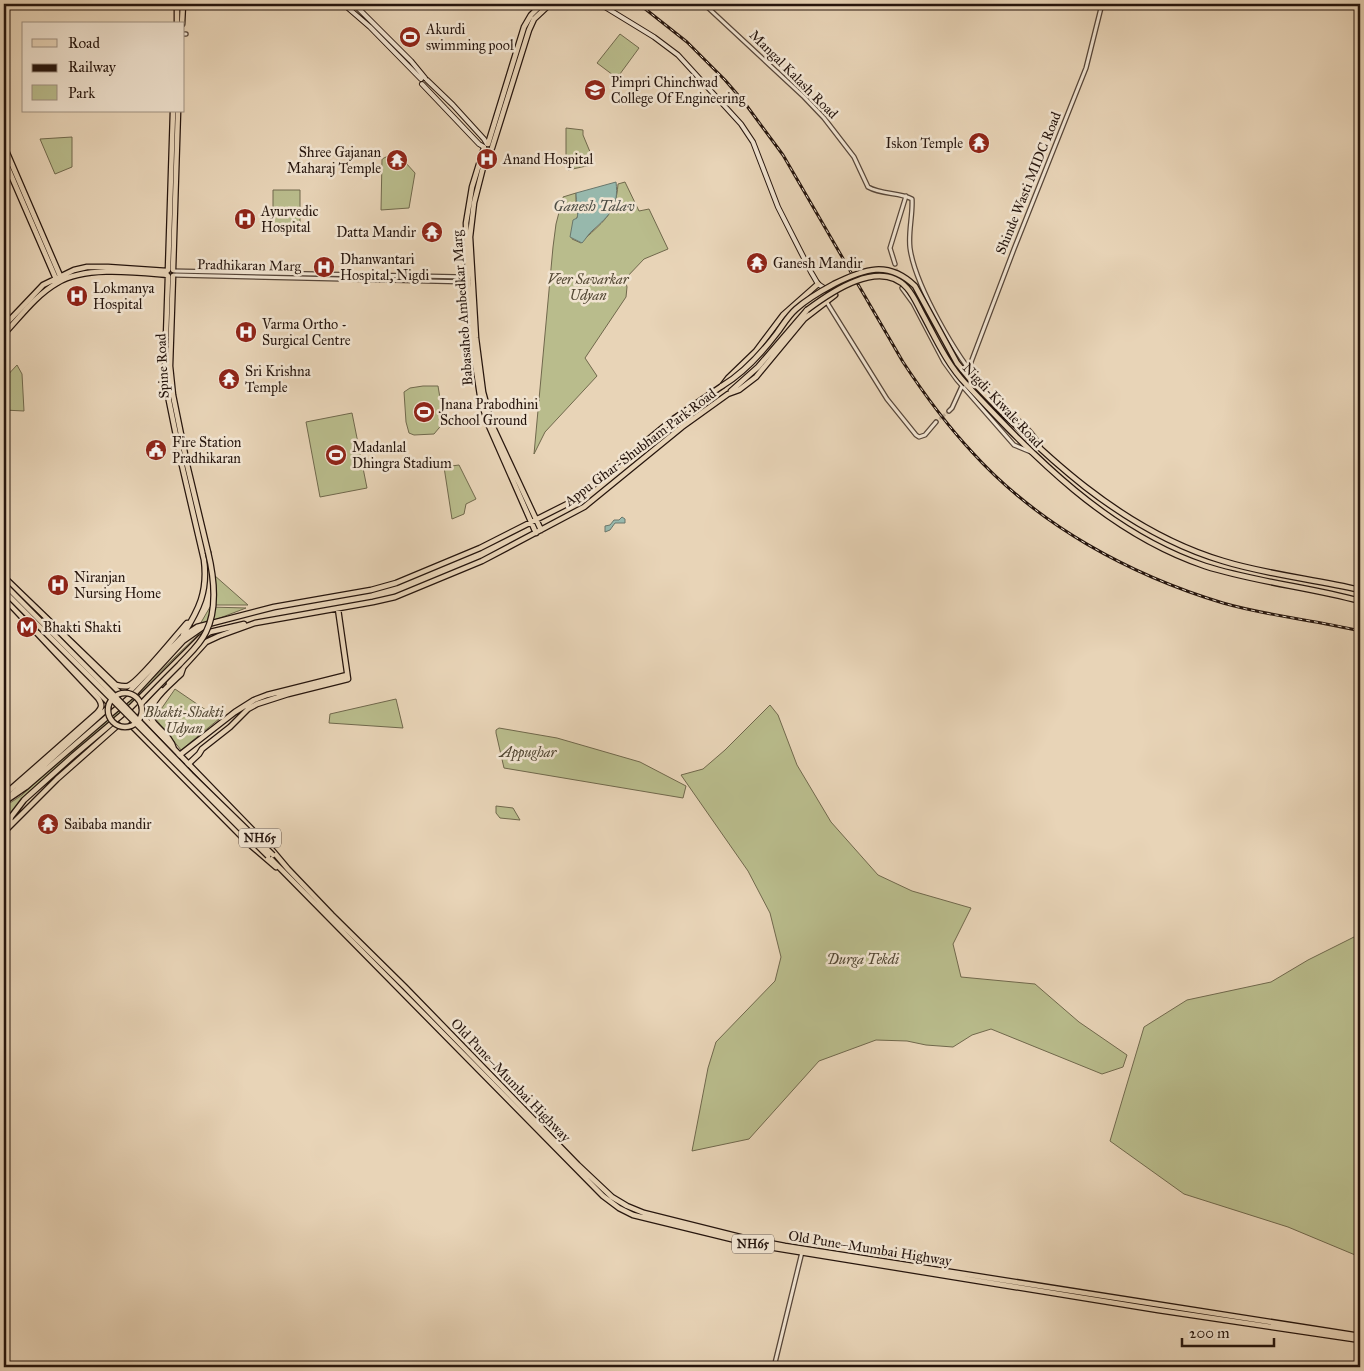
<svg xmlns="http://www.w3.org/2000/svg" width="1364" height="1371" font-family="'IM FELL Great Primer',serif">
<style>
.green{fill:#b9bc8c;stroke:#70684c}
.water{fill:#97b8ac;stroke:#6a776c}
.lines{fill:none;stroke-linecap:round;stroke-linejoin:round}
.tertiary-tunnel{stroke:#c1ae95;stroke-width:3;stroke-dasharray:3 1.5;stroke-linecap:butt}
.tertiary-casing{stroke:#564538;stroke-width:5.5}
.secondary-casing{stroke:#26150d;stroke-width:6}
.primary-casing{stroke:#26150d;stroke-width:7}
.trunk-casing{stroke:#26150d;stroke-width:7}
.tertiary{stroke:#f0e3d0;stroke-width:3}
.secondary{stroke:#f0e3d0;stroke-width:4}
.primary{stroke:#e8d4b7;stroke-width:4.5}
.trunk{stroke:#e8d4b7;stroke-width:4.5}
.rail-casing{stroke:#26150d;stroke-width:3}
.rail{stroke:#f0e3d0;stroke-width:1;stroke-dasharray:4;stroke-linecap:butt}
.primary-bridge-casing{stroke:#26150d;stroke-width:7;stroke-linecap:butt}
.trunk-bridge-casing{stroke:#26150d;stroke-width:7;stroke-linecap:butt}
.primary-bridge{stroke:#e8d4b7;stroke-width:4.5}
.trunk-bridge{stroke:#e8d4b7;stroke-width:4.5}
.labels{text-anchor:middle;stroke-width:5;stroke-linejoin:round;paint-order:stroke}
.shield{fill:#f0e3d0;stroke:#635348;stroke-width:1}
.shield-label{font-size:12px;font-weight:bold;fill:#26150d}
.poi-label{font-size:14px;fill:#26150d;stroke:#f0e3d0;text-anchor:start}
.street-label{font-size:14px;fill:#26150d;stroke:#f0e3d0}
.park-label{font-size:14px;font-style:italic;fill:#524733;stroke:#f0e3d0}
.water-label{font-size:15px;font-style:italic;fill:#4e4e45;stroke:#f0e3d0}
</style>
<rect width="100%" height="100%" fill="#e8d4b7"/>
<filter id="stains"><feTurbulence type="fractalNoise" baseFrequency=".004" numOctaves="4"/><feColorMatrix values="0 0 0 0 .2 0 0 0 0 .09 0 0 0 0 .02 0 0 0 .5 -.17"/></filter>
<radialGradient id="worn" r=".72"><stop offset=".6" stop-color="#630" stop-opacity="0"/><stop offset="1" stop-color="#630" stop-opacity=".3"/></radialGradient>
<!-- green -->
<path class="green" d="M620,34L639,48L617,78L597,63Z
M566,128L583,130V135L593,159L591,165L568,170L566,164Z
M72,137V167L55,174L40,139Z
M396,152L415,173L409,208L381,210L382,159Z
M625,182L639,211L649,209L668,249L644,259L625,279L627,287L626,297L585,358L597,376L545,432L534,454L553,247L556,224L563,197L576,193V208L578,215L576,220L572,239L581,243C601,222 616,216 618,184Z
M273,190H300V232H273Z
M17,365L22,374L24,411L4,410V379Z
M423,386H438L444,422L434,434L414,435L409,433L406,422L404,392L410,388Z
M352,413L367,488L320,497L306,422Z
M459,465L476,499L466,504L464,514L452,519L444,467Z
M214,575L248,605H215Z
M210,607L246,608L199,626Z
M202,631L198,640L135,703L13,812L4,826V807L22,795L65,755L119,711Z
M175,689L219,719L181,750L155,718Z
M396,699L403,728L329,723L330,714Z
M770,705L778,715L797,765L831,822L878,875L912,891L971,908L953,944L961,977L1035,984L1079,1022L1127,1055L1123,1067L1102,1074L991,1029L972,1035L953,1047L926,1045L907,1041L876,1040L819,1061L749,1139L692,1151L708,1068L716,1042L775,981L781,957L770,913L748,871L681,775L703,769L725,750Z
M499,728L557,738L640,762L686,786L683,798L504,768L496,733V730Z
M496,806L513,808L520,820L500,818L496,813Z
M1360,934V1257L1288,1227L1184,1194L1110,1141L1144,1027L1187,1000L1271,982L1308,960Z"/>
<!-- water -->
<path class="water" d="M616,182C619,206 610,215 593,230C588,234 586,239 582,243L570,237L573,220L577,218C579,214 576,200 576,193Z
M622,517L625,519V523H615L610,530L605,532V526L610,525L614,520H619Z"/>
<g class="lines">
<!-- tertiary-tunnel -->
<path class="tertiary-tunnel" d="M895,264L900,283
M936,422L949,411"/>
<!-- tertiary casing -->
<g class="tertiary-casing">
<path id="tertiary" d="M704,4L804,97L824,118L854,157L868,187C882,195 899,192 912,199C913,215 908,232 910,248C915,285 957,358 982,385C989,393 996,401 1003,407C1017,419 1032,430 1040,446
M184,34H186
M895,264L890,248L906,196
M174,271L468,277
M174,275L469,282
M902,288L913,303L944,362L957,380L1014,445L1031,452
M826,301L887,399L916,435L919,437L925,435L936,422
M949,411L952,408L962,386L1014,249L1086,68L1102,4
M774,1367L802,1252"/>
</g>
<!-- secondary casing -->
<g class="secondary-casing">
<path id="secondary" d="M346,4L347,7L350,9L354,7V4
M600,4L654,37L678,55L741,124L753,142L778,207L811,272L818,284L833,294
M355,5L411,61L425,78
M348,8L370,27L421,79
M427,80L453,105L484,139L487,144
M422,84L479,144L484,147"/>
</g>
<!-- primary casing -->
<g class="primary-casing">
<path id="primary" d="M177,24V4
M182,24L183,4
M488,144L524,27L531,15L542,4
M4,146L61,278
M484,148L472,187L466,223L468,282L475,363L481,402L489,426L536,533
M492,148L529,30L534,19L550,4
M487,152L474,203L470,237L476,338L483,392L492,425L541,530
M4,159L56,279
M168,270L173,111
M173,270L178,111
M168,276L165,366L168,396L180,455
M173,276L170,366L173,395L185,454
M4,326L43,285L74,270L87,267H108L167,271
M4,334C20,317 36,295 57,283C85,266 134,272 167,275
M970,379C1041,454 1122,531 1223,561C1268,575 1315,579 1360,590
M966,384C1034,457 1107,533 1205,566C1255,582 1309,587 1360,601
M731,391L758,367L807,310
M185,456L208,552
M180,457L204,560C208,592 199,609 183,635
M4,577L116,685C120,686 124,687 128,686C139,682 177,634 187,623H190
M4,598L98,698C103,705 102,708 96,714L4,795
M169,683L206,642L219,636L255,623L373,602L395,597L482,561L584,507L682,427L728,394L739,390L756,377L804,319L835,295
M128,693L182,637L197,627L274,607L371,590L396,583L480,548L569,503L581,495L672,420L722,386L728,378L756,351L783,315L818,284
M142,708L146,707L161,690
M172,761L235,712L254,700L267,695L347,675
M182,770L199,754L202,749L230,727L248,709L257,704L288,694L348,679L338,609
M10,796L108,708
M4,802L26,787L136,692L183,641L203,627
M8,828L11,817L24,800L73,756L131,707L200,638L210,632L244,624
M4,832L57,779L118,725"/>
</g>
<!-- trunk casing -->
<g class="trunk-casing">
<path id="trunk" d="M47,619L52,627L120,693
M33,630L41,635L109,703
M141,715L272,850L288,869L332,915L405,987L578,1165L612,1197L627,1206L644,1213L744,1238L785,1246L1360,1336
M131,725L248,843L276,867
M174,749C171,738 162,732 155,724C139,708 170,685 181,674L183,668
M268,856L603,1196L619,1208L633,1215L756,1245L1158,1310L1360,1340"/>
</g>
<!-- tertiary -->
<use href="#tertiary" class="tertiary"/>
<!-- secondary -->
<use href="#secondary" class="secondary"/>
<!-- primary -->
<use href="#primary" class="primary"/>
<!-- trunk -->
<use href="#trunk" class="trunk"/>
<!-- rail casing -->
<g class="rail-casing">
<path id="rail" d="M639,4L687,42L725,80L744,102L783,155L903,362C924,394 946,424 972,452C1038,525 1130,575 1223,603C1268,616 1315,620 1360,631"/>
</g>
<!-- rail -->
<use href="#rail" class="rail"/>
<!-- primary-bridge casing -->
<g class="primary-bridge-casing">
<path id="primary-bridge" d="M807,310C831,292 880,258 907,288C914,296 918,306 923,315C936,339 947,364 966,384
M722,386C744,373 761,354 777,333C783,325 788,316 796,309C807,299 821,291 834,284C864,269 888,260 915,286L957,363L970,379
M141,704C153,691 166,678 179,665C188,655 200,645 206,632C218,608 214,577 208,552"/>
</g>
<!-- trunk-bridge casing -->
<g class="trunk-bridge-casing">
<path id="trunk-bridge" d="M4,584L107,688L191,775L273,855
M4,591L268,856
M108 710a17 17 0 1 1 34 0a17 17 0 1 1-34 0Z"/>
</g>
<!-- primary-bridge -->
<use href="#primary-bridge" class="primary-bridge"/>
<!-- trunk-bridge -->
<use href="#trunk-bridge" class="trunk-bridge"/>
</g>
<!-- icons -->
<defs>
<g id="stadium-disc" transform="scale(1.125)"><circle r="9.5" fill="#8f2418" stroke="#f0e3d0"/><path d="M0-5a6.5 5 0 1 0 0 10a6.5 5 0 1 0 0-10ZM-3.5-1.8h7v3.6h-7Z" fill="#fff"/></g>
<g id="university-disc" transform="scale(1.125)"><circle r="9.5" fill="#8f2418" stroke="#f0e3d0"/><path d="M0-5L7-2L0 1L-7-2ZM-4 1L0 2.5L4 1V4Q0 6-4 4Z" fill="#fff"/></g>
<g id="temple-disc" transform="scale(1.125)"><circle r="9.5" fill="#8f2418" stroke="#f0e3d0"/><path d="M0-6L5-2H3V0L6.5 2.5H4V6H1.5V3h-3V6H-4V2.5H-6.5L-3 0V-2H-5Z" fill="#fff"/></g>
<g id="hospital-disc" transform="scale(1.125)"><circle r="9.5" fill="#8f2418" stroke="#f0e3d0"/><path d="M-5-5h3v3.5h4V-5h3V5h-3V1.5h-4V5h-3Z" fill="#fff"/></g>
<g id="civic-disc" transform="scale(1.125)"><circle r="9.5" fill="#8f2418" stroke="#f0e3d0"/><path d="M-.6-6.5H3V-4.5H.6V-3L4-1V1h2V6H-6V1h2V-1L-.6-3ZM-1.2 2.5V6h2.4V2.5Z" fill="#fff"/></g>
<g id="metro-disc" transform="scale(1.125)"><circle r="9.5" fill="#8f2418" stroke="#f0e3d0"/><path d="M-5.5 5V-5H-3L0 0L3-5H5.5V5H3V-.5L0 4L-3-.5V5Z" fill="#fff"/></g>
</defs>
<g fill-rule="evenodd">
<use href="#stadium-disc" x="410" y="37"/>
<use href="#university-disc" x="595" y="90"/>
<use href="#temple-disc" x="979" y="143"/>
<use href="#hospital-disc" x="487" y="159"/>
<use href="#temple-disc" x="397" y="160"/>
<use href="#hospital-disc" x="245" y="219"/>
<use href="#temple-disc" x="432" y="232"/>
<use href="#temple-disc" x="757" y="263"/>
<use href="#hospital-disc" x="324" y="267"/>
<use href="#hospital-disc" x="77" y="296"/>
<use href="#hospital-disc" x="246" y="332"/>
<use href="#temple-disc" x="229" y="379"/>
<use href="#stadium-disc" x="424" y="412"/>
<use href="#civic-disc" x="156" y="450"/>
<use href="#stadium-disc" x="336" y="455"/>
<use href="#hospital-disc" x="58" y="585"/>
<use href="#metro-disc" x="27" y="627"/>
<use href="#temple-disc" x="48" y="824"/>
</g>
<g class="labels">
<!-- shield labels -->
<g class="shield">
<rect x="239" y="828.5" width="42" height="19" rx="4"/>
<rect x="732" y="1234.5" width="42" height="19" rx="4"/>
</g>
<g class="shield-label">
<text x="260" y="842">NH65</text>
<text x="753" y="1248">NH65</text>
</g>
<!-- poi labels -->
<g class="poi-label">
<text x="426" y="34">Akurdi<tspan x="426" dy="16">swimming pool</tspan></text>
<text x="611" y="87">Pimpri Chinchwad<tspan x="611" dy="16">College Of Engineering</tspan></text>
<text x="963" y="148" text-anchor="end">Iskon Temple</text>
<text x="381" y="157" text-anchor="end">Shree Gajanan<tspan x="381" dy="16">Maharaj Temple</tspan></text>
<text x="503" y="164">Anand Hospital</text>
<text x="261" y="216">Ayurvedic<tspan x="261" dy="16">Hospital</tspan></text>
<text x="416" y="237" text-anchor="end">Datta Mandir</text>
<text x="340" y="264">Dhanwantari<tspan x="340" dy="16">Hospital, Nigdi</tspan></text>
<text x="773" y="268">Ganesh Mandir</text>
<text x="93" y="293">Lokmanya<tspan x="93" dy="16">Hospital</tspan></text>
<text x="262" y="329">Varma Ortho -<tspan x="262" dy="16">Surgical Centre</tspan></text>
<text x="245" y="376">Sri Krishna<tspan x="245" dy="16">Temple</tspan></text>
<text x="440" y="409">Jnana Prabodhini<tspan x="440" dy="16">School Ground</tspan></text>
<text x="172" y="447">Fire Station<tspan x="172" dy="16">Pradhikaran</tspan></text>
<text x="352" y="452">Madanlal<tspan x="352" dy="16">Dhingra Stadium</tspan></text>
<text x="74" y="582">Niranjan<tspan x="74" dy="16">Nursing Home</tspan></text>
<text x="43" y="632">Bhakti Shakti</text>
<text x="64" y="829">Saibaba mandir</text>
</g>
<!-- street labels -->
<g class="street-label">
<text transform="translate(794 74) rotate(45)" y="5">Mangal Kalash Road</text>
<text transform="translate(1028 183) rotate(-68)" y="5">Shinde Wasti MIDC Road</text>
<text transform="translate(249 265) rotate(1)" y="5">Pradhikaran Marg</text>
<text transform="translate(462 308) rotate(-94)" y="5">Babasaheb Ambedkar Marg</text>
<text transform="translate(162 366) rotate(-93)" y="5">Spine Road</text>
<text transform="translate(1003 405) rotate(47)" y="5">Nigdi-Kiwale Road</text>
<text transform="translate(640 447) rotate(-37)" y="5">Appu Ghar-Shubham Park Road</text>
<text transform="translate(511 1080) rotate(46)" y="5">Old Pune–Mumbai Highway</text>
<text transform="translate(870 1248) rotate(9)" y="5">Old Pune–Mumbai Highway</text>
</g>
<!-- park labels -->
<g class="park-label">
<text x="588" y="284">Veer Savarkar<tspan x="588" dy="16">Udyan</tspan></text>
<text x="184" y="717">Bhakti-Shakti<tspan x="184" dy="16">Udyan</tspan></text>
<text x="528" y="757">Appughar</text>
<text x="863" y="964">Durga Tekdi</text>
</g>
<!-- water labels -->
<g class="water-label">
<text x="594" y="211">Ganesh Talav</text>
</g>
</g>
<!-- margin -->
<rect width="1364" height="1371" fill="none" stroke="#e8d4b7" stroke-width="20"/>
<rect x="5" y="5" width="1354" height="1361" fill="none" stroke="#26150d" stroke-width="2.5"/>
<rect x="10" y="10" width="1344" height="1351" fill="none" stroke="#26150d"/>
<!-- legend -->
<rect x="22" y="22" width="162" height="90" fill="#f0e3d0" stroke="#9f9182"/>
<rect x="32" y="39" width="25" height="8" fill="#e8d4b7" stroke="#9f9182"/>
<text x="68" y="48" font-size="15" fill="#26150d">Road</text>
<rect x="32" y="64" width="25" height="8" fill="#26150d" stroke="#9f9182"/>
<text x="68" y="72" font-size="15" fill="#26150d">Railway</text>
<rect x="32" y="85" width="25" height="15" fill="#b9bc8c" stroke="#9f9182"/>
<text x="68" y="98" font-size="15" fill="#26150d">Park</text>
<!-- scale -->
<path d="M1182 1338v8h92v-8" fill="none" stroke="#26150d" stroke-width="2.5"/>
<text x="1189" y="1338" font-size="15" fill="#26150d" stroke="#f0e3d0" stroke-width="4" paint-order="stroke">200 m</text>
<rect width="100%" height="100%" filter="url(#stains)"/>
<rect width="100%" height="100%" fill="url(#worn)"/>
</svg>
